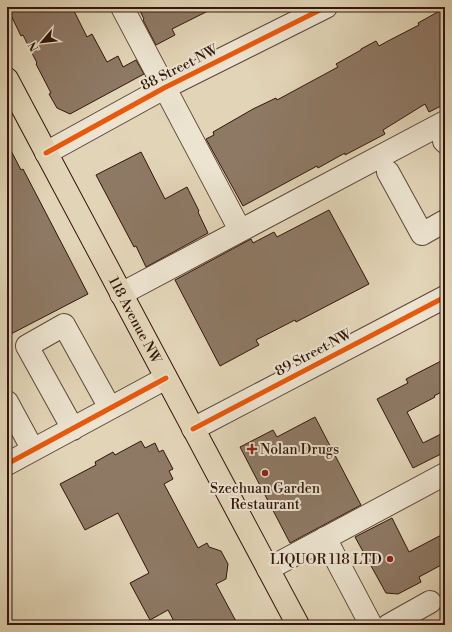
<svg xmlns="http://www.w3.org/2000/svg" width="452" height="632" font-family="'Libre Bodoni',serif">
<style>
.building{fill:#8e7965;stroke:#32160c}
.lines{fill:none;stroke-linecap:round;stroke-linejoin:round}
.minor-casing{stroke:#5e4637;stroke-width:24}
.major-casing{stroke:#32160c;stroke-width:24}
.minor{stroke:#ece4d0;stroke-width:22}
.major{stroke:#e2d5b7;stroke-width:22}
.cycleway-casing{stroke:#ece4d0;stroke-width:8}
.cycleway{stroke:#e8590c;stroke-width:5}
.poi-dot{fill:#8f2418;stroke:#ece4d0;stroke-width:1.5}
.labels{text-anchor:middle;stroke-width:4;stroke-linejoin:round;paint-order:stroke}
.street-label{font-size:14px;fill:#32160c;stroke:#ece4d0}
.poi-label{font-size:14px;fill:#32160c;stroke:#ece4d0;text-anchor:start}
</style>
<rect width="100%" height="100%" fill="#e2d5b7"/>
<filter id="stains"><feTurbulence type="fractalNoise" baseFrequency=".005" numOctaves="4"/><feColorMatrix values="0 0 0 0 .2 0 0 0 0 .09 0 0 0 0 .02 0 0 0 .5 -.17"/></filter>
<radialGradient id="worn" r=".72"><stop offset=".6" stop-color="#630" stop-opacity="0"/><stop offset="1" stop-color="#630" stop-opacity=".3"/></radialGradient>
<!-- building -->
<path class="building" d="M7,7H72L87,37L92,34L107,62L118,56L123,67L136,60L144,74L70,114L57,108L49,94L51,93L36,64L37,63L23,35L21,36Z
M138,7H216L172,29L175,35L156,45L143,20L144,19Z
M445,8V104L429,112L425,104L383,130L385,134L345,155V153L318,168L317,166L243,206L206,139L214,135L213,132L253,109L276,98L277,100L338,67L336,64L361,50V49L376,41L379,46L388,41L419,25L418,23Z
M7,143L21,170L23,169L88,294L7,336Z
M141,152L165,199L187,187L199,211L198,212L208,233L146,267L136,246L134,247L96,175Z
M329,210L369,284L296,322L295,320L256,340L259,345L220,366L175,280L251,239L253,243L274,232L277,237Z
M445,359V390L434,396L435,397L407,412L423,443L445,432V452L413,468L377,399L408,383L406,379Z
M315,417L361,505L290,543L240,447L273,430L277,437Z
M141,441L145,448L155,443L159,452L163,450L173,469L169,471L173,479L164,484L198,548L207,543L209,547L221,551L228,564L226,579L216,584L238,625H176L168,610L150,620L130,583L149,573L118,513L85,530L60,484L96,465L95,462L113,452L115,455Z
M392,518L409,552L445,533V563L419,577L421,582L398,594L386,593L355,537Z"/>
<g class="lines">
<!-- minor casing -->
<g class="minor-casing">
<path id="minor" d="M122,7L240,230
M444,141L445,142
M46,153L164,88L326,7
M388,172L422,234L445,221
M121,294L445,122
M7,402L33,450
M73,429L27,346L64,325L110,408
M193,429L445,297
M7,464L166,378
M325,538L371,625
M268,569L445,474
M389,625L430,602"/>
</g>
<!-- major casing -->
<g class="major-casing">
<g id="major">
<path id="s1" d="M7,79L298,625"/>
</g>
</g>
<!-- minor -->
<use href="#minor" class="minor"/>
<!-- major -->
<use href="#major" class="major"/>
<!-- cycleway casing -->
<g class="cycleway-casing">
<path id="cycleway" d="M46,153L164,88L326,7
M193,429L445,297
M7,464L166,378"/>
</g>
<!-- cycleway -->
<use href="#cycleway" class="cycleway"/>
</g>
<!-- markers -->
<g class="poi-dot">
<path d="M250 443h4v4h4v4h-4v4h-4v-4h-4v-4h4z"/>
<circle cx="265" cy="473" r="4"/>
<circle cx="390" cy="559" r="4"/>
</g>
<g class="labels">
<!-- street labels -->
<g class="street-label">
<text transform="translate(179 67) rotate(-27)" y="5">88 Street NW</text>
<text dy="5" stroke="none"><textPath href="#s1" startOffset="273">118 Avenue NW</textPath></text>
<text transform="translate(313 352) rotate(-28)" y="5">89 Street NW</text>
</g>
<!-- poi labels -->
<g class="poi-label">
<text x="260" y="454">Nolan Drugs</text>
<text x="265" y="493" text-anchor="middle">Szechuan Garden<tspan x="265" dy="16">Restaurant</tspan></text>
<text x="382" y="564" text-anchor="end">LIQUOR 118 LTD</text>
</g>
</g>
<!-- margin -->
<rect width="452" height="632" fill="none" stroke="#e2d5b7" stroke-width="24"/>
<rect x="8" y="8" width="436" height="616" fill="none" stroke="#32160c" stroke-width="2"/>
<rect x="12" y="12" width="428" height="608" fill="none" stroke="#32160c"/>
<!-- north arrow -->
<g transform="translate(42 42) rotate(242)" stroke="#ece4d0" stroke-width="3" paint-order="stroke">
<path d="M0-3L7 15L0 10L-7 15Z" fill="#32160c"/>
<text y="-6" font-size="11" font-weight="bold" text-anchor="middle" fill="#32160c">N</text>
</g>
<rect width="100%" height="100%" filter="url(#stains)"/>
<rect width="100%" height="100%" fill="url(#worn)"/>
</svg>
